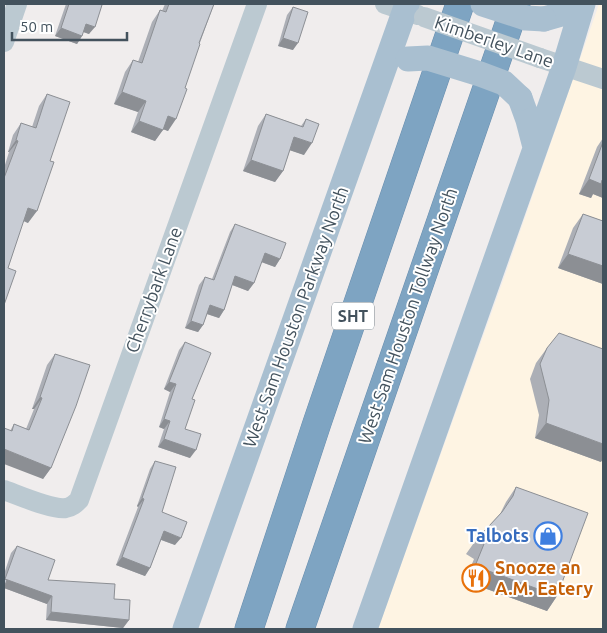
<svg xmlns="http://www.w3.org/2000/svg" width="607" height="633" font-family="Ubuntu,sans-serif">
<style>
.commercial{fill:#fef4e3}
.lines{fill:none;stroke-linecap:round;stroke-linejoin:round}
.highway-casing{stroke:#698eae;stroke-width:29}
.minor{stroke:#bbc9d1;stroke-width:20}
.major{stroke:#a9bfd0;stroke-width:25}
.highway{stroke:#7ea4c2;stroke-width:28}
.minor-bridge{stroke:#bbc9d1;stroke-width:20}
.major-bridge{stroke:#a9bfd0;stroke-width:25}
.wall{fill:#acafb6}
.shaded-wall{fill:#8c8f94}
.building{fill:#c8ccd4;stroke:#8c8f94}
.labels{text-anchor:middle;stroke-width:4;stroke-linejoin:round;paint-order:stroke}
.shield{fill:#fff;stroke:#7b868e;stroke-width:1}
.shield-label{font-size:16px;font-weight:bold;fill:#43525d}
.street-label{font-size:18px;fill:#43525d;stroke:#fff}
.shop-label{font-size:18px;font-weight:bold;fill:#366cbe;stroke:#fff;text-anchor:end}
.food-label{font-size:18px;font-weight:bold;fill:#c56008;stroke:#fff;text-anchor:start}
</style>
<rect width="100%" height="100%" fill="#f0eded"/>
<!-- commercial -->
<path class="commercial" d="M599,4H603V629H378L504,278Z"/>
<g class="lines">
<!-- highway casing -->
<g class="highway-casing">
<path id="highway" d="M249,629L317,423L460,4
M300,629L516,4"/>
</g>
<!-- minor -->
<path class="minor" d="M385,4L418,15
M4,42L17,4
M540,58L603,79
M4,490C18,495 52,510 66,508C72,507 75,504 79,500L257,4"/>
<!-- major -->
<path class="major" d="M544,19L565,13L579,4
M520,98L528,120L535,147
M185,629L407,4
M365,629L564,67L583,4"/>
<!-- highway -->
<use href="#highway" class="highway"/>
<!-- minor-bridge -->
<path class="minor-bridge" d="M424,17L540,58"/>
<!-- major-bridge -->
<path class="major-bridge" d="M483,4L526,18L544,19
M408,59L428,58L480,74L504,83L520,98"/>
</g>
<!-- wall -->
<path class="wall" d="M66,4H100L89,34L83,32L82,36L77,44L55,36Z
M165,4H214L168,131L163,129L155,141L131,132L138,112L114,104L125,72L133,60L138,62L152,22L160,10L162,11Z
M293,7V50L278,46L287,15Z
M47,94L28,223L23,221L8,268L4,305V168L9,152H8L13,135L21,123L32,127L39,106Z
M266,114L301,126L306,119L304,155L290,150L283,171L275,182L243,171L258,126Z
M603,138V198L593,194L591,198L579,194L597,147Z
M583,214L603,221V284L558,268L573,228Z
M235,224L280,259L275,267L261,262L254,283L248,291L232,285L224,310L219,318L207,314L203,325L198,332L185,328L199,285L205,277L212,279L230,232Z
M185,342L192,399L185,429L190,458L158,447L164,429L159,427L170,392L164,389L179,350Z
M547,348L601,462L535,438L539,415L530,379L536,363Z
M55,354L51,468L43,479L10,431L14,424L26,429L34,409H32L47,365Z
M155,461L162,512L175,545L161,540L150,568L145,576L116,565L138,507L137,506L150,469Z
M516,487L557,596L547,611L465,581L474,559L466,554L476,540L500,514L506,502Z
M17,546L48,580L114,599L129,620L123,628L46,620L47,604L4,588V574L11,553Z"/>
<!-- shaded-wall -->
<path class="shaded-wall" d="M86,24L95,27L89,34L81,31Z
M61,28L82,36L77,44L55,36Z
M283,38L298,43L293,50L278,46Z
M122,92L146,101L138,112L114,104Z
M168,116L176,119L168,131L160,128Z
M139,121L163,130L155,141L131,132Z
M294,137L312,143L304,155L286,149Z
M16,140L18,141L9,152H8Z
M251,160L283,171L275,182L243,171Z
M589,179L603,180V198L593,194L591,198L579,194Z
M28,208L37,211L28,223L20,219Z
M265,253L280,259L275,267L259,261Z
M568,254L603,266V284L558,268Z
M235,276L254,283L248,291L230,284Z
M210,305L224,310L219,318L204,313Z
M191,321L203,325L198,332L185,328Z
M169,382L176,384L170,392L164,389Z
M40,397L42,398L34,409H32Z
M164,419L170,421L164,429L159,427Z
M546,423L603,444V459L601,462L535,438Z
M164,439L196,450L190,458L158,447Z
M4,449L51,468L43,479L4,464Z
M142,498L144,499L138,507L137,506Z
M164,531L181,538L175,545L159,539Z
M122,557L150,568L145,576L116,565Z
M475,566L557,596L547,611L465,581Z
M5,579L52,596L47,604L4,588V580Z
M51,612L129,620L123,628L46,620Z"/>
<!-- building -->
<path class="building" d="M69,4H100L102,5L95,27L86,24L82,36L61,28Z
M169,4H214L199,43L200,44L185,88L187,89L176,119L168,116L163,130L139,121L146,101L122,92L133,60L142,63L160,10L166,12Z
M293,7L308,12L298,43L283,38Z
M47,94L70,102L50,161L54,162L37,211L28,208L8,268L16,271L4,305V178L18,141L16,140L21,123L36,128Z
M266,114L303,127L306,119L319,124L312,143L294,137L283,171L251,160Z
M603,142V180H602L601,184L589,179Z
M583,214L603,221V266L568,254Z
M235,224L286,243L280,259L265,253L254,283L235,276L224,310L210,305L203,325L191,321L205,277L214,280Z
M559,333L603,349V444L546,423L549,400L540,364L547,348Z
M185,342L211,353L192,399L195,400L185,429L201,434L196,450L164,439L170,421L164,419L176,384L169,382Z
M55,354L90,365L76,406L51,468L4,449V428L12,431L14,424L29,430L42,398L40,397Z
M155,461L176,467L162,512L187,522L181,538L164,531L150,568L122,557L144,499L142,498Z
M516,487L588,513L557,596L475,566L484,544L476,540L502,512L513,496Z
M17,546L55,560L48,580L115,584L114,599L130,600L129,620L51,612L52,596L5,579Z
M4,579L7,580L4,588Z"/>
<!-- icons -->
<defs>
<g id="shop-ring" transform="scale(1.4375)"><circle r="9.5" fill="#fff" stroke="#3f7fe0" stroke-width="1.5"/><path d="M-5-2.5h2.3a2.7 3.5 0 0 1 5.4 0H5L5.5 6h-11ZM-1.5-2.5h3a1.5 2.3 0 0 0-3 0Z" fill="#3f7fe0"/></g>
<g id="restaurant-ring" transform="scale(1.4375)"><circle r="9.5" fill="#fff" stroke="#e8710a" stroke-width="1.5"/><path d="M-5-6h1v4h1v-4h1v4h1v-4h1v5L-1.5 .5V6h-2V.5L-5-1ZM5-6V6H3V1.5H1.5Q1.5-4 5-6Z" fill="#e8710a"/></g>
</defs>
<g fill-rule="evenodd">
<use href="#shop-ring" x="548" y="536"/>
<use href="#restaurant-ring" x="476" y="578"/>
</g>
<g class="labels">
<!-- shield labels -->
<rect class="shield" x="332" y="302.5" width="42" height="27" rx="4"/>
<g class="shield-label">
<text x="353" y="322">SHT</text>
</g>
<!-- street labels -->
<g class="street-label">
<text transform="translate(494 42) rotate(19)" y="6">Kimberley Lane</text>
<text transform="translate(154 290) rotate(-70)" y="6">Cherrybark Lane</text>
<text transform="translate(408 316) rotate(-71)" y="6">West Sam Houston Tollway North</text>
<text transform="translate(296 317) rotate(-70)" y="6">West Sam Houston Parkway North</text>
</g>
<!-- shop labels -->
<g class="shop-label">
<text x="529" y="542">Talbots</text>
</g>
<!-- food labels -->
<g class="food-label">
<text x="495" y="574">Snooze an<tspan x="495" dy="21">A.M. Eatery</tspan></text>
</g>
</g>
<!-- border -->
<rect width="607" height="633" fill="none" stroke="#43525d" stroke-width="10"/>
<!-- scale -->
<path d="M12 32v8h115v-8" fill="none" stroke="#43525d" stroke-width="2.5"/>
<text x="20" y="32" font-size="15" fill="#43525d" stroke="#ffffff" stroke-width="4" paint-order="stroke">50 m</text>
</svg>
